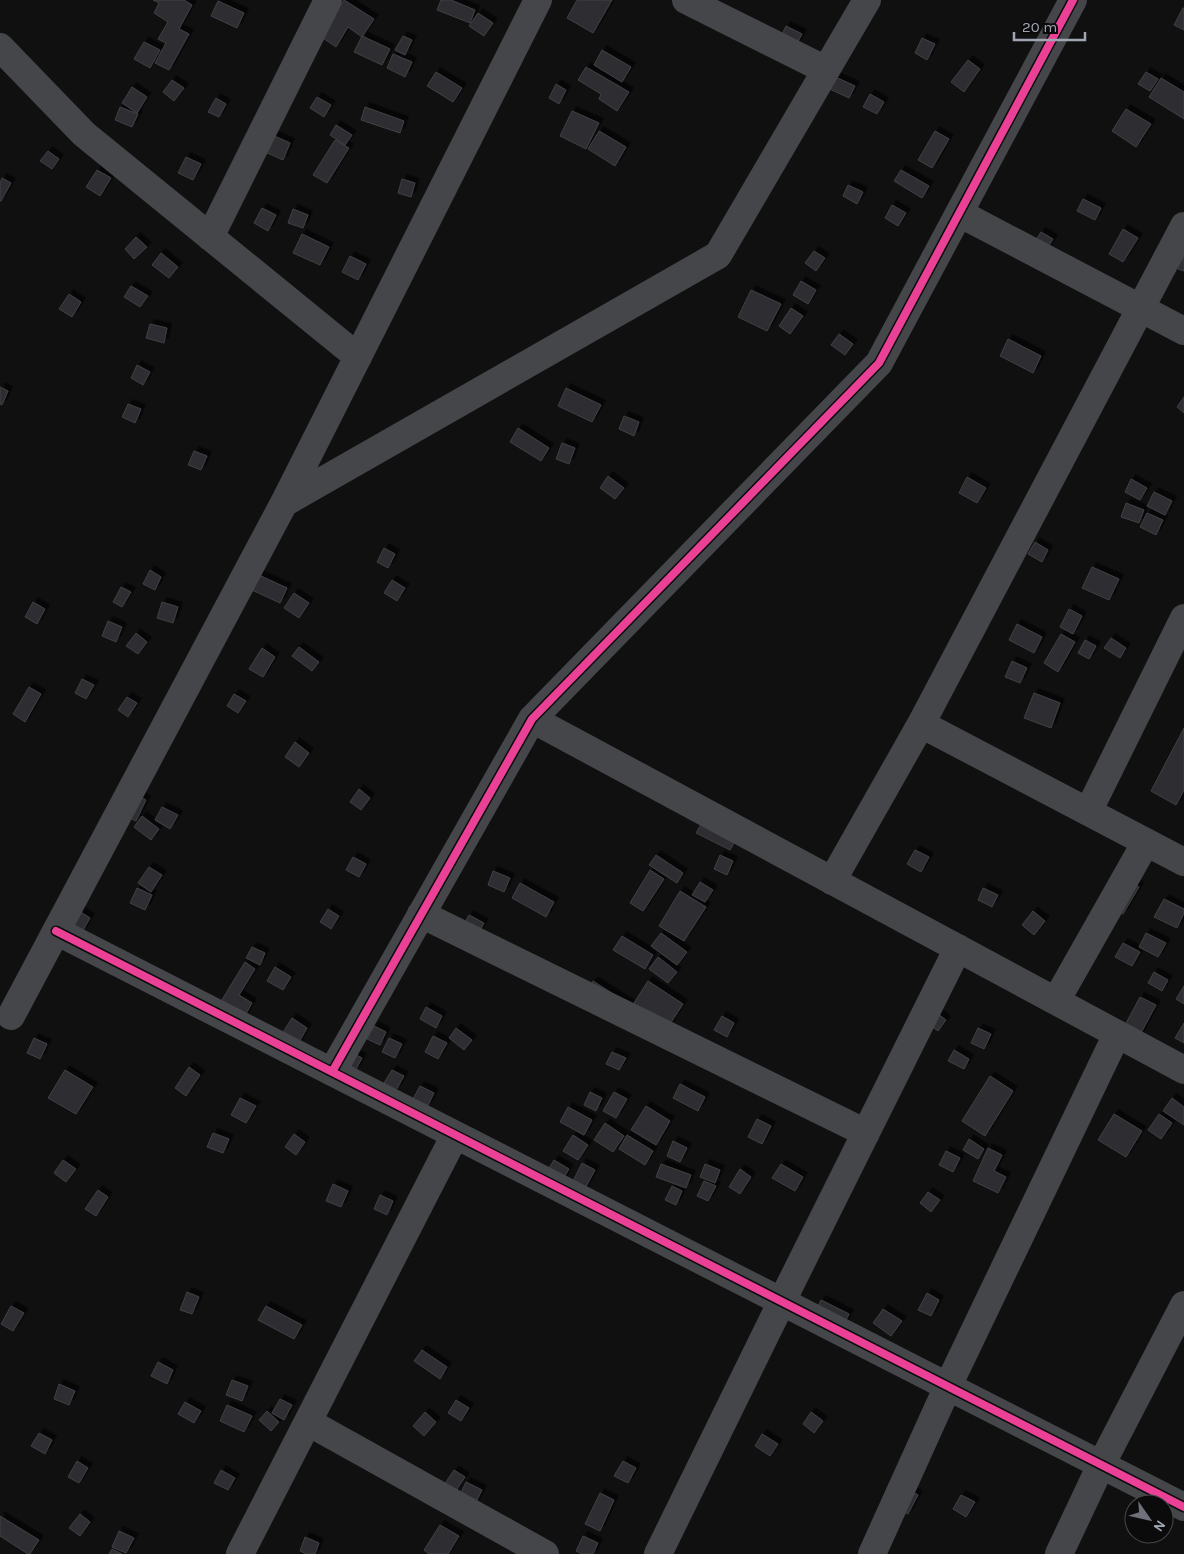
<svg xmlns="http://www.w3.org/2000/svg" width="1184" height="1554" font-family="Karla,sans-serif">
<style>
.building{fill:#2e2e30;stroke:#3f4045;filter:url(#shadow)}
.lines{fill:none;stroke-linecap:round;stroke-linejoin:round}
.minor{stroke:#454649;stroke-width:28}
.cycleway-casing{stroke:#0b0b0c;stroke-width:11}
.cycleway{stroke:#ea4096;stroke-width:8}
</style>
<defs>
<filter id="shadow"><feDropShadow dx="4.5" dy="-4.5" stdDeviation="0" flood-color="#0009"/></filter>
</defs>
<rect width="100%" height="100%" fill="#101011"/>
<!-- building -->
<path class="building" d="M153,0H184L192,5L179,29L189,34L169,70L155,63L166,43L158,39L168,22L154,13L159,3Z
M344,0L374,19L362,37L348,27L336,47L320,36Z
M441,0H451L475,10L470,23L437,10Z
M577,0H612L593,33L567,18Z
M218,1L244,13L237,28L211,16Z
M1183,8H1184V30L1174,25Z
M478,13L493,23L484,36L469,26Z
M786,26L802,34L793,51L778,43Z
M362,36L390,49L382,65L354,52Z
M403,36L412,40L405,55L395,50Z
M922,38L935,44L927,60L915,53Z
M144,42L160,50L150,68L134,59Z
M602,50L631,67L622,82L594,65Z
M393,54L412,62L405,77L387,68Z
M968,60L980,69L964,92L951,82Z
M586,67L629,92L617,111L599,99L601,94L578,80Z
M822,71L855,86L849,98L817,83Z
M436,72L462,88L453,102L427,86Z
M1146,72L1158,79L1150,91L1138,84Z
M1161,78L1184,92V119L1149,97Z
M172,80L184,88L174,101L163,92Z
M556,84L566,90L559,104L549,98Z
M132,87L147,97L137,113L122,103Z
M870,94L884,102L877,114L863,107Z
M317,97L331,105L324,117L310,108Z
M216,98L226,104L219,117L208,112Z
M120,107L138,114L132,127L115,120Z
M365,107L404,121L400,133L361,120Z
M1126,109L1151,124L1136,147L1112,131Z
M572,111L599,123L586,149L560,136Z
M336,125L352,135L345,145L330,135Z
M599,131L626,147L615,166L588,149Z
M935,131L949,139L932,168L918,160Z
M272,135L290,143L283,160L265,152Z
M335,140L349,148L327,183L313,175Z
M48,151L59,159L52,169L40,161Z
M186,157L201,164L193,180L178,173Z
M97,170L111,178L100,196L86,187Z
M901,170L929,186L922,198L894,181Z
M2,178L11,183L1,201H0V183Z
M402,179L415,183L411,197L398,193Z
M848,185L863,192L857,204L843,196Z
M1083,199L1101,208L1095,220L1077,211Z
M892,205L906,213L898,226L885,218Z
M262,208L276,215L268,231L254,223Z
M293,209L308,215L303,228L288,223Z
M1123,229L1138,238L1123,262L1109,254Z
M1041,232L1053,239L1044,254L1032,246Z
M302,234L329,247L320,265L293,253Z
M136,237L147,247L134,259L125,249Z
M814,251L825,258L816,271L805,263Z
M161,253L178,267L169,278L152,265Z
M1184,255V271L1178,269Z
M350,256L366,264L358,280L342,272Z
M801,281L816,290L808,304L793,295Z
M131,286L148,296L140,307L124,297Z
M751,290L781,304L767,331L738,317Z
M69,294L81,302L72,317L59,309Z
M791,308L803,316L790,334L779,326Z
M150,324L167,328L164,343L146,338Z
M839,334L853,344L845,355L831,345Z
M1008,339L1041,356L1033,373L1000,356Z
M137,365L150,372L143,385L131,378Z
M0,387L8,391L2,405L0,404Z
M566,388L601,405L592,422L558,406Z
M1184,397V413L1177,407Z
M128,404L141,409L135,423L122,417Z
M624,416L639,422L634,436L619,429Z
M518,428L549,448L541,461L510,442Z
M562,443L575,448L569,464L556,459Z
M194,451L207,456L201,470L188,465Z
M608,476L624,488L615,499L600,488Z
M967,477L986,488L977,503L959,493Z
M1131,479L1147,488L1140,500L1125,492Z
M1154,492L1172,501L1165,515L1147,506Z
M1126,503L1144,510L1139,523L1121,517Z
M1147,513L1163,520L1156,535L1140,527Z
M1035,542L1048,550L1042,562L1028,554Z
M384,548L395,554L388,568L377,562Z
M1092,567L1119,579L1109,600L1082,588Z
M150,570L161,577L155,590L143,584Z
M248,570L287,588L280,603L241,585Z
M392,580L405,588L397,601L384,593Z
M121,587L131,592L122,607L113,602Z
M294,593L309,603L299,618L284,608Z
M33,602L45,609L37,624L25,617Z
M162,602L178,607L173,623L157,618Z
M1069,609L1082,616L1073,634L1060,627Z
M108,621L122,627L116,642L102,636Z
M1017,624L1042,637L1034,653L1009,640Z
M136,633L147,642L138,654L126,646Z
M1061,634L1075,642L1058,672L1044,663Z
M1111,638L1126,648L1120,658L1104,648Z
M1085,640L1096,646L1089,659L1078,653Z
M299,647L319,662L312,671L292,656Z
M262,648L275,657L263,677L249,669Z
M1012,661L1027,668L1020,683L1005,677Z
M82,679L94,685L86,699L75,693Z
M29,687L41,694L25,722L13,714Z
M1034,693L1060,703L1051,728L1024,718Z
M234,694L246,701L238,713L227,706Z
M127,697L137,703L128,717L118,710Z
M1184,728V790L1176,805L1151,791Z
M295,742L309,753L299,767L285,757Z
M359,789L370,798L361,810L350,802Z
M134,794L146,800L136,821L123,815Z
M162,807L178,815L170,829L155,820Z
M142,816L159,829L151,840L134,827Z
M703,821L737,838L730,850L696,833Z
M915,850L929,857L921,872L907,864Z
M656,855L683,873L677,883L649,865Z
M720,855L733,861L727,875L714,869Z
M353,857L366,864L359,877L346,870Z
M149,867L162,875L151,892L138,883Z
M650,870L664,879L643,911L630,903Z
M493,871L510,878L504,892L488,885Z
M1126,879L1139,887L1123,914L1110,906Z
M700,882L713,890L705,902L692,895Z
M520,883L554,902L546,917L512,898Z
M137,888L152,895L145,910L130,903Z
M983,888L998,895L992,907L978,900Z
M680,891L706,907L684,941L659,926Z
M1164,899L1184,909V913L1177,928L1154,917Z
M76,909L90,918L82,932L67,923Z
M328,909L339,916L331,929L320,922Z
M1033,911L1045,921L1034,935L1022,925Z
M469,915L484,923L477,936L462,928Z
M661,933L687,952L677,965L651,946Z
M1146,933L1166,943L1158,957L1139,947Z
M622,936L653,955L645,969L613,950Z
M1123,943L1140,952L1132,966L1115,957Z
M252,947L265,953L260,965L246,958Z
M658,957L677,972L668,983L649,969Z
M245,962L255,969L239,995L252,1003L244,1017L220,1003Z
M275,967L291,977L283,990L267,981Z
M1154,972L1168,980L1162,991L1148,983Z
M593,981L632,1006L648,981L683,1004L668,1027L584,994Z
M1184,986V1004L1176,999Z
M1140,997L1156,1005L1134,1046L1118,1038Z
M426,1007L442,1016L436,1028L420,1019Z
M934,1011L946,1020L938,1031L926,1022Z
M722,1016L734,1023L727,1037L714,1030Z
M292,1018L307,1028L298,1044L282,1034Z
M1184,1023V1043L1175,1038Z
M374,1026L386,1032L380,1045L367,1039Z
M456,1028L472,1040L464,1050L449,1038Z
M978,1028L991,1034L984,1049L971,1043Z
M433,1036L447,1043L438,1059L425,1052Z
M34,1038L47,1044L40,1059L27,1053Z
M389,1038L402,1044L395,1058L382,1052Z
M336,1045L362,1058L355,1071L329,1058Z
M954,1050L969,1059L964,1069L948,1061Z
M612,1052L626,1058L619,1070L606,1064Z
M189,1067L200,1075L186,1096L175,1088Z
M65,1070L93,1087L76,1114L48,1098Z
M392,1070L404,1076L396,1090L384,1083Z
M990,1076L1013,1091L985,1136L962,1121Z
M680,1084L705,1097L698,1111L673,1098Z
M420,1086L434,1093L427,1107L413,1099Z
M590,1092L602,1098L596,1111L584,1105Z
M614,1092L627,1099L616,1118L603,1111Z
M240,1098L256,1106L246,1123L231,1115Z
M1172,1098L1184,1107V1125L1163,1111Z
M646,1106L670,1121L656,1145L631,1130Z
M568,1107L592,1120L584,1135L560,1122Z
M1114,1114L1142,1131L1126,1157L1098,1140Z
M1159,1114L1172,1123L1161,1139L1148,1130Z
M757,1119L771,1126L762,1144L748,1137Z
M605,1123L624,1136L613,1152L594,1140Z
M213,1133L229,1139L223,1153L207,1147Z
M294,1134L305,1142L296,1155L285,1147Z
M573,1135L588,1145L578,1160L563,1151Z
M627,1135L653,1151L645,1165L619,1149Z
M969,1139L984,1149L978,1159L963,1150Z
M673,1141L687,1148L680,1162L667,1156Z
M988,1148L1002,1155L994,1171L1006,1177L998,1193L973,1181Z
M946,1151L960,1158L953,1172L939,1165Z
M63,1160L76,1169L66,1182L54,1173Z
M554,1160L569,1169L561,1182L546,1173Z
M582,1163L595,1170L582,1194L570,1187Z
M661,1164L691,1175L686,1188L656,1177Z
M705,1164L720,1170L715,1183L700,1177Z
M781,1164L803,1177L795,1191L772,1178Z
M740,1169L751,1177L740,1194L729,1187Z
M704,1181L716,1186L708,1201L697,1196Z
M333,1184L348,1191L341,1207L326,1201Z
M672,1186L682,1191L676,1205L665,1200Z
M98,1190L108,1197L96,1216L85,1209Z
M928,1192L940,1200L931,1212L920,1203Z
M380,1195L393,1201L387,1215L374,1209Z
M187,1292L199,1297L192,1314L180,1310Z
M927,1293L939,1300L931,1316L918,1310Z
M821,1300L849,1314L842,1328L814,1314Z
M11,1306L24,1313L13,1331L1,1324Z
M266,1306L302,1325L294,1339L258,1320Z
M883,1309L902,1321L891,1336L873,1323Z
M422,1350L447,1367L440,1379L414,1361Z
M158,1362L173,1370L167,1384L151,1376Z
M232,1380L248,1386L242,1401L226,1395Z
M59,1384L75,1391L69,1405L54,1399Z
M280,1399L292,1405L284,1420L272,1413Z
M456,1400L469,1408L461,1421L448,1413Z
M185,1402L201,1411L194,1423L178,1414Z
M227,1405L252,1416L244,1432L220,1421Z
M267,1411L279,1422L271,1431L259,1420Z
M425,1412L436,1422L424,1436L413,1426Z
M811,1412L823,1421L814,1433L803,1424Z
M39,1433L52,1440L45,1454L31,1446Z
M762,1434L778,1444L770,1456L755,1446Z
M77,1461L88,1468L79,1483L68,1477Z
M623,1461L636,1468L628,1483L614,1476Z
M221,1470L235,1478L228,1490L214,1483Z
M454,1470L465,1477L455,1492L444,1485Z
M466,1482L482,1490L475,1504L459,1497Z
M905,1488L918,1495L908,1514L895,1508Z
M600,1493L614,1500L600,1531L585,1524Z
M961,1495L975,1502L966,1517L953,1509Z
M80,1514L90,1522L80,1536L69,1528Z
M0,1516L39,1540L30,1554H28L0,1536Z
M440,1525L459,1536L448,1554H429L424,1550Z
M119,1531L134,1538L126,1553L112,1547Z
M583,1536L598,1543L593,1554H582L576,1551Z
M305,1537L319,1543L315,1554H307L300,1551Z
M112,1549L122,1554H109Z"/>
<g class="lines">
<!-- minor -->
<path class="minor" d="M686,0L826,70
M0,47L84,134L358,357
M959,213L1184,331
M210,237L328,0
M284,503L718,255L867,0
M532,719L1184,1070
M921,724L1184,862
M1088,812L1184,618
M832,881L921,724L1184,226
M421,914L866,1133
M56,931L1184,1507
M1056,1001L1146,842
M11,1016L284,503L538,0
M332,1072L532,719L879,363L1073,0
M308,1422L545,1554
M240,1554L455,1135
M658,1554L782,1301L958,948
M872,1554L948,1386L1117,1034
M1059,1554L1101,1465L1184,1305"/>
<!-- cycleway casing -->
<g class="cycleway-casing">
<path id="cycleway" d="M56,931L1184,1507
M332,1072L532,719L879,363L1073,0"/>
</g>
<!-- cycleway -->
<use href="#cycleway" class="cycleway"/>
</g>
<!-- north arrow -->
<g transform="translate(1149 1519) rotate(124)"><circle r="24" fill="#0b0b0c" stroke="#47494f"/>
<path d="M0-4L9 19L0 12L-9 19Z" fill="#6e717a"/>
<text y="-8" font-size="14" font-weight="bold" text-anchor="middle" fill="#a0a5b3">N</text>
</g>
<!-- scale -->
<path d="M1014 32v8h71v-8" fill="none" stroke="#a0a5b3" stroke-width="2.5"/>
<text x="1022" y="32" font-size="15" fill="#a0a5b3" stroke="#0b0b0c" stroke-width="4" paint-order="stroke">20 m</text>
</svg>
